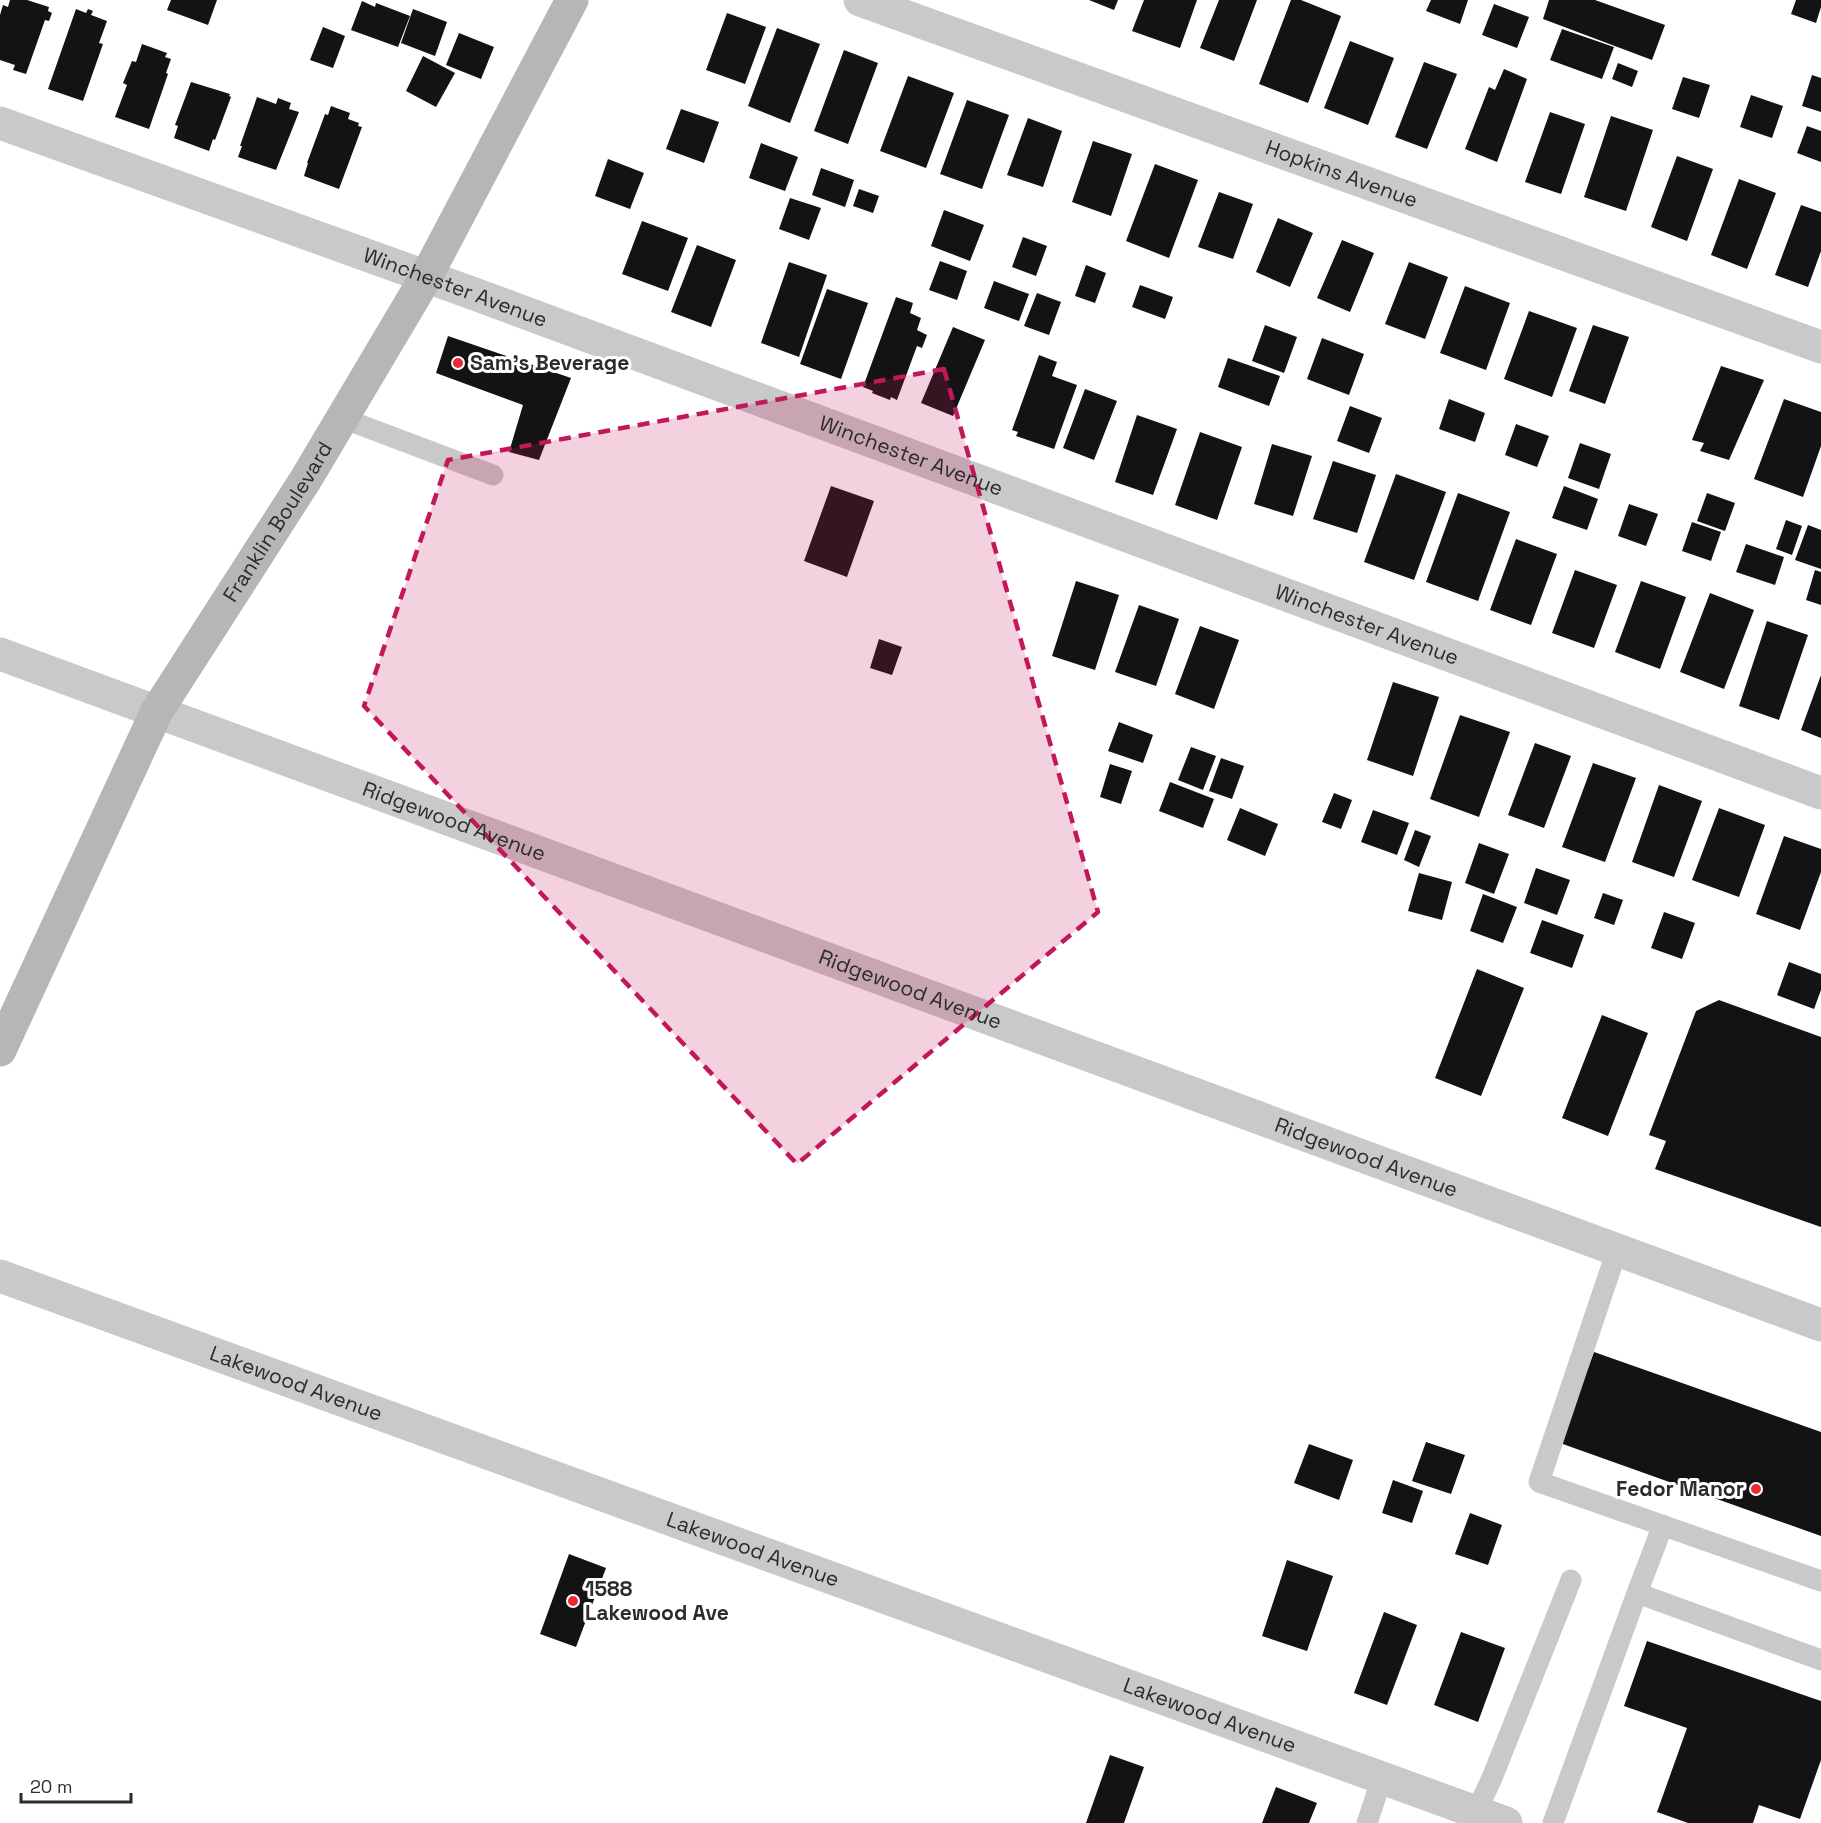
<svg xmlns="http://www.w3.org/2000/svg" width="1821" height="1823" font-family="'Space Grotesk',sans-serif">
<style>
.building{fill:#131313}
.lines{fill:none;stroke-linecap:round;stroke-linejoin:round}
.lane{stroke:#c9c9c9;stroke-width:21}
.street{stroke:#c9c9c9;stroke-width:33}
.secondary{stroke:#b6b6b6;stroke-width:33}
.marked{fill:#c2185b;fill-opacity:0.2;stroke:#c2185b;stroke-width:4.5;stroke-dasharray:12 8;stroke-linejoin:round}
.poi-dot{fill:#e92933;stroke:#fff;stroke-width:2}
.labels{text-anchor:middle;stroke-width:6;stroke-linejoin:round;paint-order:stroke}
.street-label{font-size:21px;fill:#2c2c2c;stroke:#fff}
.poi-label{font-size:21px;font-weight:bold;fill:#2c2c2c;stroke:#fff;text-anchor:start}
</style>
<rect width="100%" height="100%" fill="#fff"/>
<!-- building -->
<path class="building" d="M10,0H27L49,7L48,11L52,13L49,21L45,20L26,74L13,70L15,65L0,60V15L3,5L8,7Z
M171,0H217L208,25L167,10Z
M1089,0H1118L1114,10Z
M1144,0H1197L1180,48L1132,31Z
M1219,0H1257L1234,61L1200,48Z
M1291,0H1301L1341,16L1308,103L1259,84Z
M1431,0H1468L1460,24L1426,11Z
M1549,0H1595L1665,25L1652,60L1543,19Z
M1796,0H1821V7L1816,23L1791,14Z
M362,1L375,7L376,3L410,16L398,47L351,30Z
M1494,4L1529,17L1517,48L1482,35Z
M76,9L86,13L88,9L93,11L91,15L107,21L99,43L103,44L83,101L48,89Z
M413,9L447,22L435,56L401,43Z
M727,13L766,27L745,84L706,70Z
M323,27L345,36L333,68L310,60Z
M777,28L820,44L790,123L748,106Z
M1562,29L1614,47L1602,79L1550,60Z
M459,33L494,47L481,79L446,65Z
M1350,41L1394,58L1368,125L1324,108Z
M142,44L167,53L165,57L171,59L166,73L168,74L149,129L115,117L127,85L123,83L132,61L136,62Z
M844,50L878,63L848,144L814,131Z
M423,56L455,73L436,107L406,91Z
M1424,62L1457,74L1427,149L1395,137Z
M1618,63L1638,71L1632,87L1612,79Z
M1504,69L1527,79L1497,162L1465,149L1489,87L1495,90Z
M1812,75L1821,78V112L1802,106Z
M908,76L954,93L926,168L880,151Z
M1683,77L1710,85L1699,118L1672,109Z
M191,82L230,94L229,96L231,97L215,140L213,139L209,151L174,138L178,126L175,125Z
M1751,95L1783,106L1772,138L1740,127Z
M257,97L276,104L278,98L291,103L289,109L299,112L276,170L238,157L242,146H240Z
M967,100L1009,115L982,189L940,174Z
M331,106L350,113L348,119L359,123L358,126L362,127L339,189L304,176L308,163H307L325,114L328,115Z
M681,109L719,122L704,163L666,149Z
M1550,112L1585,124L1561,194L1525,182Z
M1611,116L1653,130L1626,211L1584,197Z
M1028,118L1062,131L1043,187L1007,175Z
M1807,126L1821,131V162L1797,153Z
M1093,141L1132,154L1111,216L1072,202Z
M761,143L798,157L785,191L749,178Z
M1677,156L1713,169L1687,241L1651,227Z
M608,159L644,173L630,209L595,196Z
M1155,164L1198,180L1169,258L1126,241Z
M821,168L854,180L845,207L812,195Z
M1739,179L1776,193L1747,269L1711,255Z
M859,189L879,196L873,213L853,206Z
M1219,192L1253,204L1233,259L1198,247Z
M790,198L821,208L809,240L779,229Z
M1801,205L1821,212V251L1808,287L1775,275Z
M944,210L984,225L970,261L931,246Z
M1278,218L1313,233L1290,287L1256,272Z
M642,221L688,238L668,291L622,274Z
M1023,237L1047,246L1036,276L1012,267Z
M1342,240L1374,253L1350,312L1317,298Z
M697,245L736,260L711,327L671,312Z
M940,261L967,271L957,300L929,290Z
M789,262L827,275L799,357L761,343Z
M1409,262L1448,277L1425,339L1385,324Z
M1086,265L1106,273L1095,303L1075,296Z
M994,281L1029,294L1019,321L984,308Z
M1140,285L1173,297L1165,319L1132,307Z
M1465,286L1510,303L1486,370L1440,353Z
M827,289L868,303L841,379L800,364Z
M1037,293L1061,302L1049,335L1024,326Z
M896,297L913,303L910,313L921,318L917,330L927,335L922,348L917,346L897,400L891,397L890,400L872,393L873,391L863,387Z
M1529,311L1577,328L1552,397L1504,379Z
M1265,325L1297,337L1284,373L1252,361Z
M1593,325L1629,337L1605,404L1569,391Z
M953,327L985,340L953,416L921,403Z
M448,336L571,378L539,460L509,452L523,405L436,373Z
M1322,338L1364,354L1349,395L1307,379Z
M1039,355L1057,362L1052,376L1077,385L1054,449L1016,436L1018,432L1012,430Z
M1228,358L1280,376L1269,406L1218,387Z
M1721,366L1764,380L1729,460L1700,451L1704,443L1692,440Z
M1085,389L1117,401L1094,460L1063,448Z
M1449,399L1485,413L1475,442L1439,429Z
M1784,399L1821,412V446L1803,497L1754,479Z
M1350,406L1382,418L1369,453L1337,441Z
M1137,415L1177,429L1153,495L1115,482Z
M1516,424L1549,436L1537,467L1505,455Z
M1200,432L1242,447L1217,520L1175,505Z
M1580,443L1611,454L1599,489L1568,478Z
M1272,444L1312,456L1293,516L1254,504Z
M1333,461L1376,475L1357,533L1313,519Z
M1396,474L1446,492L1414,580L1364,562Z
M831,486L874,501L847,577L804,561Z
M1564,486L1598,499L1587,530L1552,518Z
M1458,493L1510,512L1478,601L1426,582Z
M1707,493L1735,503L1725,531L1697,521Z
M1629,504L1658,514L1646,546L1618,536Z
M1786,520L1802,526L1792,555L1776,549Z
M1692,522L1721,532L1711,561L1682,551Z
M1808,525L1821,530V569L1795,560Z
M1516,539L1557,554L1531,625L1490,610Z
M1746,544L1784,557L1775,585L1736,572Z
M1575,570L1617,585L1594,648L1552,633Z
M1815,570L1821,572V605L1806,600Z
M1076,581L1119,595L1095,670L1052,656Z
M1641,581L1686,597L1660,669L1615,652Z
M1710,593L1754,610L1724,689L1680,672Z
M1139,605L1179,619L1156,686L1115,672Z
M1767,621L1808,635L1779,720L1739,706Z
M1200,626L1239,640L1214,709L1175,694Z
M879,639L902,647L892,675L870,668Z
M1821,675V738L1801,730Z
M1393,682L1439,697L1413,776L1367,760Z
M1460,715L1510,732L1479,817L1430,799Z
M1119,722L1153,735L1143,763L1108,751Z
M1535,743L1571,756L1544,828L1508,815Z
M1191,747L1216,756L1203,790L1178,780Z
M1221,758L1244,766L1232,799L1209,791Z
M1593,763L1636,778L1605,862L1562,847Z
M1110,764L1132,771L1121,804L1100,797Z
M1170,782L1214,799L1203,828L1159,811Z
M1659,785L1702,801L1674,877L1632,862Z
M1334,793L1352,800L1341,829L1322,822Z
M1240,808L1278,824L1265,856L1227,840Z
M1719,808L1765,825L1739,897L1692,880Z
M1373,810L1409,823L1397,855L1361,842Z
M1415,830L1431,836L1419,867L1404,860Z
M1784,836L1821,849V872L1800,930L1756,914Z
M1479,843L1509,854L1494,894L1465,883Z
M1536,868L1570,880L1557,915L1524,903Z
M1419,873L1452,882L1442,920L1408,911Z
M1603,893L1623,900L1614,925L1594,918Z
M1483,894L1517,907L1503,943L1470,931Z
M1664,912L1695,923L1682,959L1651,948Z
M1542,920L1584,935L1572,968L1530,953Z
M1789,962L1821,974V990L1814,1009L1777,995Z
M1477,969L1524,988L1481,1096L1435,1078Z
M1719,1000L1821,1037V1227L1655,1169L1666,1141L1649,1135L1696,1011Z
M1602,1015L1648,1033L1608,1136L1562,1118Z
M1594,1352L1821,1432V1536L1560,1443Z
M1426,1442L1465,1455L1451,1494L1412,1481Z
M1309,1444L1353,1460L1339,1500L1294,1483Z
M1393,1480L1423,1491L1412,1523L1382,1513Z
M1470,1513L1502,1525L1488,1565L1455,1554Z
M569,1554L606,1568L576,1647L540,1634Z
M1287,1560L1333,1576L1307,1651L1262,1636Z
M1384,1612L1417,1625L1387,1705L1354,1693Z
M1461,1632L1505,1648L1478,1722L1434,1705Z
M1647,1641L1821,1701V1760L1800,1819L1759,1805L1753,1823H1688L1657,1812L1687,1728L1624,1706Z
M1110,1755L1144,1767L1124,1823H1086Z
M1276,1787L1317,1803L1309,1823H1262Z"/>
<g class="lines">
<!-- lane -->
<path class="lane" d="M342,418L493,475
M1617,1250L1539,1482L1821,1581
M1637,1593L1663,1525
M1476,1812L1492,1778L1571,1580
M1367,1823L1382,1778
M1553,1823L1637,1593L1821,1660"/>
<!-- street -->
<g class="street">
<path id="s1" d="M860,0L1821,347"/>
<path id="s2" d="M0,123L469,292L1821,793"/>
<path id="s3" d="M0,654L1821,1325"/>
<path id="s4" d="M0,1276L1506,1823"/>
</g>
<!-- secondary -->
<path class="secondary" id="s5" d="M0,1050L157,711L306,479L426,277L572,0"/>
</g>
<!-- marked area -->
<path class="marked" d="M944,369L1098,912L797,1164L364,706L448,460Z"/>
<!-- markers -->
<g class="poi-dot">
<circle cx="458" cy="363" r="6"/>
<circle cx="1756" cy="1489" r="6"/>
<circle cx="573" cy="1601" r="6"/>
</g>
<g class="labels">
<!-- street labels -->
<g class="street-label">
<text dy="7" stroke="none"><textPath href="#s1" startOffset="512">Hopkins Avenue</textPath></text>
<text dy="7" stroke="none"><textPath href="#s2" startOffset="484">Winchester Avenue</textPath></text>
<text dy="7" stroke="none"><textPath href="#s2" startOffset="970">Winchester Avenue</textPath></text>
<text dy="7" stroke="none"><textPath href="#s5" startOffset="598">Franklin Boulevard</textPath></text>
<text dy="7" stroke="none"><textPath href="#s2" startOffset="1456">Winchester Avenue</textPath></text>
<text dy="7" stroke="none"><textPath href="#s3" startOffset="484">Ridgewood Avenue</textPath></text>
<text dy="7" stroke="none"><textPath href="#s3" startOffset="970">Ridgewood Avenue</textPath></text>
<text dy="7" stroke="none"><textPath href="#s3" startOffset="1456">Ridgewood Avenue</textPath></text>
<text dy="7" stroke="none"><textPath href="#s4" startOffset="315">Lakewood Avenue</textPath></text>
<text dy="7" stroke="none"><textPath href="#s4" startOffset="801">Lakewood Avenue</textPath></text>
<text dy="7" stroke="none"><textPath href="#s4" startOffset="1287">Lakewood Avenue</textPath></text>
</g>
<!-- poi labels -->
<g class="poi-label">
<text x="470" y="370">Sam's Beverage</text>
<text x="1744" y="1496" text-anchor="end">Fedor Manor</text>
<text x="585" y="1596">1588<tspan x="585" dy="24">Lakewood Ave</tspan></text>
</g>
</g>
<!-- scale -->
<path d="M21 1793v9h110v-9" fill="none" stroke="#2c2c2c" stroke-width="3"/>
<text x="30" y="1793" font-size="18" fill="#2c2c2c" stroke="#ffffff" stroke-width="4.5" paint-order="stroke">20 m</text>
</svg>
